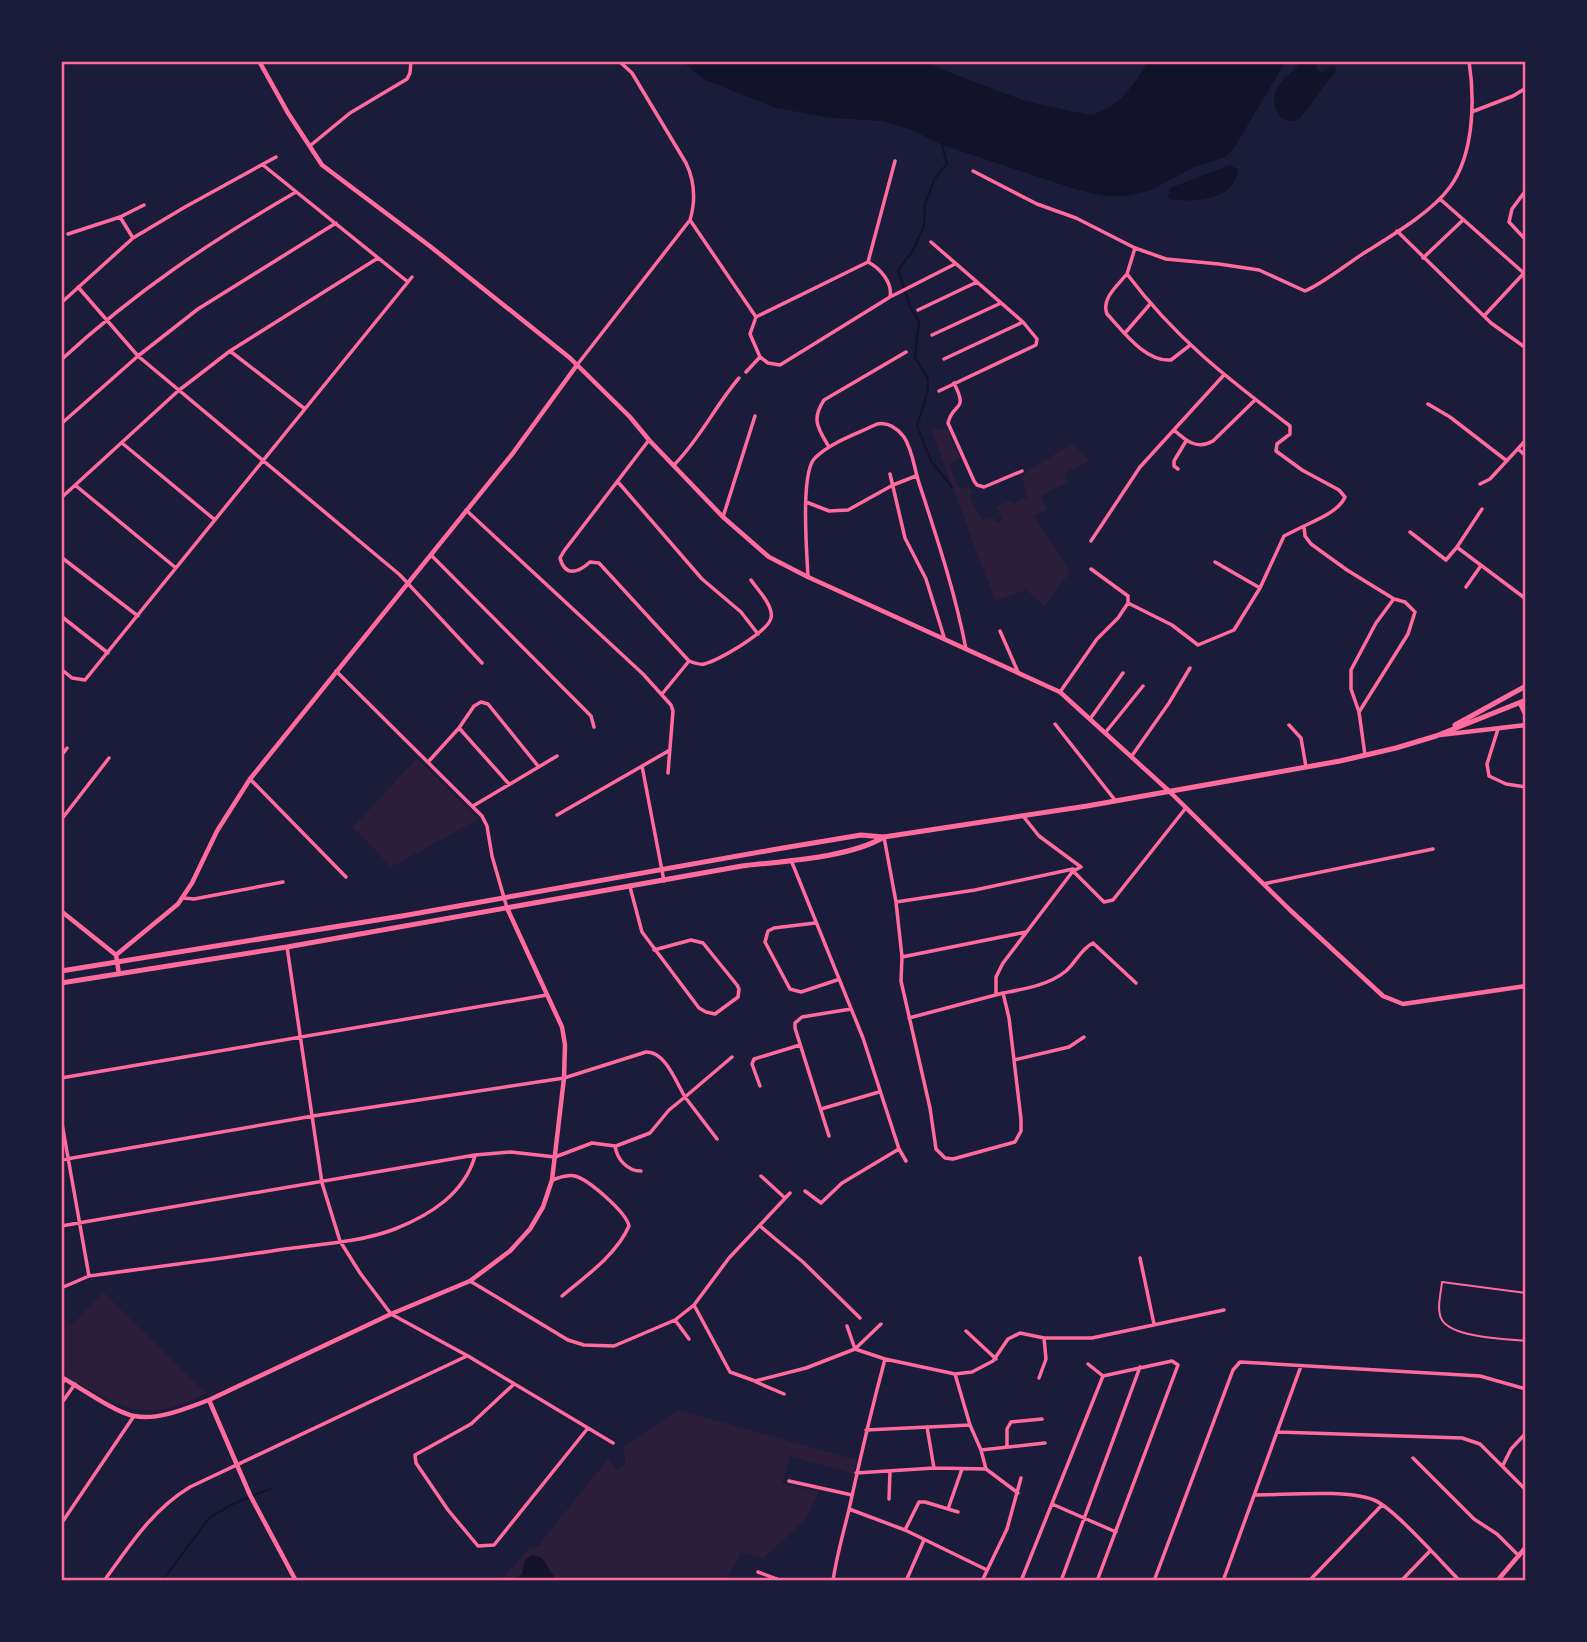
<svg xmlns="http://www.w3.org/2000/svg" width="1587" height="1642" font-family="'Playfair Display',serif">
<style>
.green{fill:#2a1e3b}
.water{fill:#12122b}
.lines{fill:none;stroke-linecap:round;stroke-linejoin:round}
.stream{stroke:#12122b;stroke-width:2}
.service{stroke:#ff6b9d;stroke-width:2}
.minor{stroke:#ff6b9d;stroke-width:3.5}
.tertiary{stroke:#ff6b9d;stroke-width:4.5}
.trunk{stroke:#ff6b9d;stroke-width:5}
.neatline{fill:none;stroke:#ff6b9d;stroke-width:2.5}
</style>
<rect width="100%" height="100%" fill="#1b1b3a"/>
<!-- green -->
<path class="green" d="M931,429L947,430L960,458L949,464L959,488L970,487L973,492L969,496L982,520L993,518L997,523L1002,519L996,507L1009,501L1014,504L1028,496L1021,476L1072,443L1090,461L1065,473L1067,482L1041,496L1047,509L1034,516L1070,572L1044,606L1026,590L995,601Z
M417,758L479,819L391,867L353,827Z
M103,1292L206,1393C144,1427 117,1406 61,1373V1317L72,1325Z
M678,1410L857,1460L854,1474L790,1456L782,1483L819,1492L805,1520L763,1559L741,1552L726,1581H500L530,1547L541,1546L540,1543L608,1459L617,1471L625,1465L624,1447Z"/>
<!-- water -->
<path class="water" d="M682,61H919L1025,101L1090,115C1119,109 1134,85 1148,61H1286L1234,148L1225,157L1194,167L1149,191L1124,196H1105L1078,190L942,145L912,130L883,121L833,118L776,108L703,79Z
M1303,61H1317L1316,69L1322,72L1331,66L1336,67V71L1300,118C1283,130 1268,105 1276,90C1281,79 1295,70 1303,61Z
M1230,165L1238,170C1234,201 1193,203 1169,199L1168,196L1170,188Z
M533,1555L542,1558L557,1581H508L522,1574L525,1560Z"/>
<g class="lines">
<!-- stream -->
<path class="stream" d="M942,145L947,164L935,178L925,204L924,226L912,252L898,270L911,309L919,321L915,357L928,379V390L917,426L931,461L952,487
M162,1581L209,1518L233,1504L272,1488"/>
<!-- service -->
<path class="service" d="M1526,1293L1442,1282C1441,1293 1436,1310 1442,1320C1453,1338 1507,1339 1526,1341"/>
<!-- minor -->
<path class="minor" d="M1474,111L1513,96L1526,88
M311,145L350,113L407,79L410,73L411,61
M263,165L408,282
M973,171L1037,204L1076,218L1135,248L1166,259L1219,264L1259,270L1305,291C1322,284 1347,264 1364,253C1391,236 1431,213 1450,187C1474,154 1475,100 1469,61
M1526,190L1512,209L1509,222L1526,240
M1440,199L1526,275
M120,217L133,238
M690,220L756,317
M1397,231L1491,323L1526,348
M68,234L120,217L144,205
M931,242L1023,322L1037,339L1036,345L939,391
M1135,248L1127,274C1175,338 1227,378 1290,426V434L1277,444L1276,451L1302,470L1339,490L1345,497C1339,511 1317,520 1304,526
M1423,258L1463,220
M1126,275C1117,286 1101,299 1107,314C1123,331 1145,362 1171,360L1189,346
M78,287L138,356L400,575L482,663
M892,296L955,264
M61,303L133,238L185,207L276,157
M918,310L977,282
M1484,316L1524,273
M1125,333L1151,303
M932,335L1001,303
M230,351L305,409
M760,357L768,363L780,365L890,297C893,283 880,268 868,262
M944,359L1023,322
M61,360C136,291 208,243 296,192
M577,365L690,220C696,200 695,182 686,163L632,73L619,61
M746,372L760,357L750,334L756,317L868,262L895,161
M954,383C969,413 953,401 948,423L974,481L977,485L984,487L1022,471
M1428,404L1450,417L1507,461
M61,424L138,356L198,309L336,223
M1174,430C1186,441 1197,450 1213,441L1255,400
M649,440L564,551L560,558C565,577 578,573 590,562L599,563L689,661C694,663 699,665 704,664C719,660 768,632 771,618C774,606 757,589 751,580
M122,443L215,520
M829,447C818,428 811,420 824,400L906,352
M1518,449L1526,456
M674,465C700,439 715,406 739,378
M1178,469L1174,466V461L1186,441
M890,474L905,538L926,579L944,637
M618,482L702,579L741,612L758,634
M1480,484L1490,479L1526,440
M75,485L176,568
M61,498L178,391L230,351L378,258
M806,502L829,511L848,510L893,485L916,476
M466,510L643,674L671,705L673,711L668,773
M723,517L755,416
M1410,532L1446,560L1457,547L1482,509
M1091,541L1140,467L1223,376
M1458,548L1526,599
M431,555L591,716L594,727
M61,557L138,616
M1215,562L1260,588
M808,577C807,554 800,472 815,458C831,442 857,434 877,424C888,422 897,428 904,437C913,451 914,468 919,483C937,538 955,592 966,649
M1466,587L1480,567
M1128,603L1172,625L1198,645L1234,630L1260,588L1284,536L1304,526L1305,536L1311,544L1347,570L1394,599L1405,602L1415,612L1408,634L1359,712
M61,616L108,653
M1000,631L1018,672
M61,669L72,678L85,680L412,277
M336,671L482,816L487,826L492,856L507,908
M1060,692L1097,639L1118,618L1128,603V596L1091,569
M662,694L689,661
M1090,719L1123,673
M1055,724L1115,800
M1289,725L1301,738L1306,767
M459,728L509,784
M1498,729L1487,764L1489,776L1506,784L1526,787
M1105,733L1143,686
M1365,755L1359,712L1351,689V670L1376,623L1393,600
M61,756L67,748
M1131,757L1169,703L1190,668
M429,761L459,728L474,706L481,702L488,704L538,766
M642,766L664,881
M250,779L346,877
M473,806L557,756
M557,815L670,750
M61,820L109,758
M884,837L896,902L902,957L901,981L930,1108L936,1149L945,1158L953,1159L1015,1142L1021,1131V1119L1009,1018L1003,993L909,1018
M791,860L863,1038L899,1149L906,1161
M1073,871L1104,902L1113,900L1185,809
M1263,884L1433,849
M630,887L642,932L699,1008L706,1012L715,1014L738,997L739,989L737,985L703,943L691,940L654,950
M183,898L194,899L283,882
M896,902L975,890L1073,869
M815,923L774,928L768,931L765,942L790,989L801,992L837,980
M287,947L322,1183L340,1241L360,1273L391,1314L468,1356L613,1443
M902,957L1026,932
M1003,993C1025,989 1049,985 1066,971C1076,962 1081,949 1093,943L1136,983
M996,994V977L1003,963L1073,871L1081,867L1039,836L1023,816
M1014,1060L1069,1047L1084,1037
M61,1078L547,995
M760,1086L752,1064L754,1059L800,1045
M821,1109L879,1092
M61,1118L89,1276
M829,1136L795,1028V1023L802,1017L851,1009
M616,1146L650,1133L669,1110L685,1097L717,1139
M61,1160L313,1116L564,1078L646,1052C665,1051 676,1082 685,1097L732,1057
M761,1176L785,1198
M552,1180C559,1178 567,1174 575,1176C589,1180 626,1212 629,1226C617,1254 585,1277 562,1296
M805,1191L821,1203L842,1183L899,1149
M61,1226L475,1155L511,1152L555,1157L592,1143L615,1146C617,1159 627,1171 641,1171
M760,1226L803,1262L860,1318
M1140,1258L1154,1324
M470,1281L568,1340L584,1345L614,1346L675,1320L694,1305L729,1258L790,1193
M61,1288L89,1276C155,1267 220,1259 285,1249C322,1244 361,1242 395,1229C430,1215 464,1194 475,1156
M694,1305L730,1372L755,1381L806,1368L855,1349L885,1359L955,1374L972,1372L993,1361L1008,1339L1020,1333L1044,1338H1092L1224,1310
M675,1320L689,1339
M847,1326L855,1349L881,1324
M966,1331L996,1359
M1088,1364L1103,1376L1172,1361L1178,1365L1097,1581
M955,1374L970,1425L981,1450
M1039,1378L1046,1359L1044,1338
M756,1382L784,1394
M514,1384L471,1424L415,1455L416,1463L448,1510L478,1546L494,1545L588,1428
M61,1385L65,1379
M61,1404L75,1384
M927,1427L934,1468
M866,1430L970,1425
M1278,1432L1462,1438L1480,1444L1526,1490
M1007,1447V1429L1011,1422L1042,1419
M1413,1458L1474,1519L1497,1534L1519,1556
M1503,1465L1511,1449L1526,1433
M856,1473L934,1468L986,1469
M789,1481L852,1495
M1018,1493L986,1469L981,1450L1045,1443
M1255,1495C1286,1495 1346,1489 1374,1500C1394,1508 1442,1563 1460,1581
M889,1499L890,1472
M1052,1504L1116,1532
M849,1509L905,1530L987,1570
M948,1509L962,1469
M61,1524L134,1416
M905,1530L919,1502H925L958,1512
M758,1572L782,1581
M104,1581C130,1545 152,1510 190,1487L467,1356
M833,1581C837,1552 846,1525 852,1496C862,1450 873,1404 885,1359
M906,1581L924,1540
M982,1581L1007,1529L1021,1478
M1021,1581L1103,1376
M1061,1581L1140,1367
M1154,1581L1233,1370L1240,1362L1480,1376L1526,1389
M1223,1581L1301,1366
M1309,1581L1382,1505
M1401,1581L1430,1551"/>
<!-- tertiary -->
<path class="tertiary" d="M259,61L288,113L322,165L431,247L570,358L630,417L649,440L723,517L769,557L808,577L1060,692L1169,791L1290,910L1383,996L1403,1004L1526,986
M1440,735L1526,725
M61,911L116,955L119,974
M116,955L178,904L192,883L217,831L250,779L513,453L577,365
M61,1377C80,1387 114,1412 134,1416C158,1421 187,1408 209,1400L391,1314L470,1281L510,1251L530,1229L543,1207L552,1180L564,1078L565,1045L562,1027L507,908
M209,1400L250,1495L296,1581
M1497,1581L1526,1547"/>
<!-- trunk -->
<path class="trunk" d="M1520,703L1526,715
M1455,725L1526,686
M61,971L402,916L777,849L861,835L884,837L1087,806L1340,761L1396,748L1436,736L1526,700
M61,983L287,947L742,866C783,861 849,858 884,837"/>
</g>
<!-- border -->
<rect width="1587" height="1642" fill="none" stroke="#1b1b3a" stroke-width="126"/>
<rect x="63" y="63" width="1461" height="1516" class="neatline"/>
</svg>
